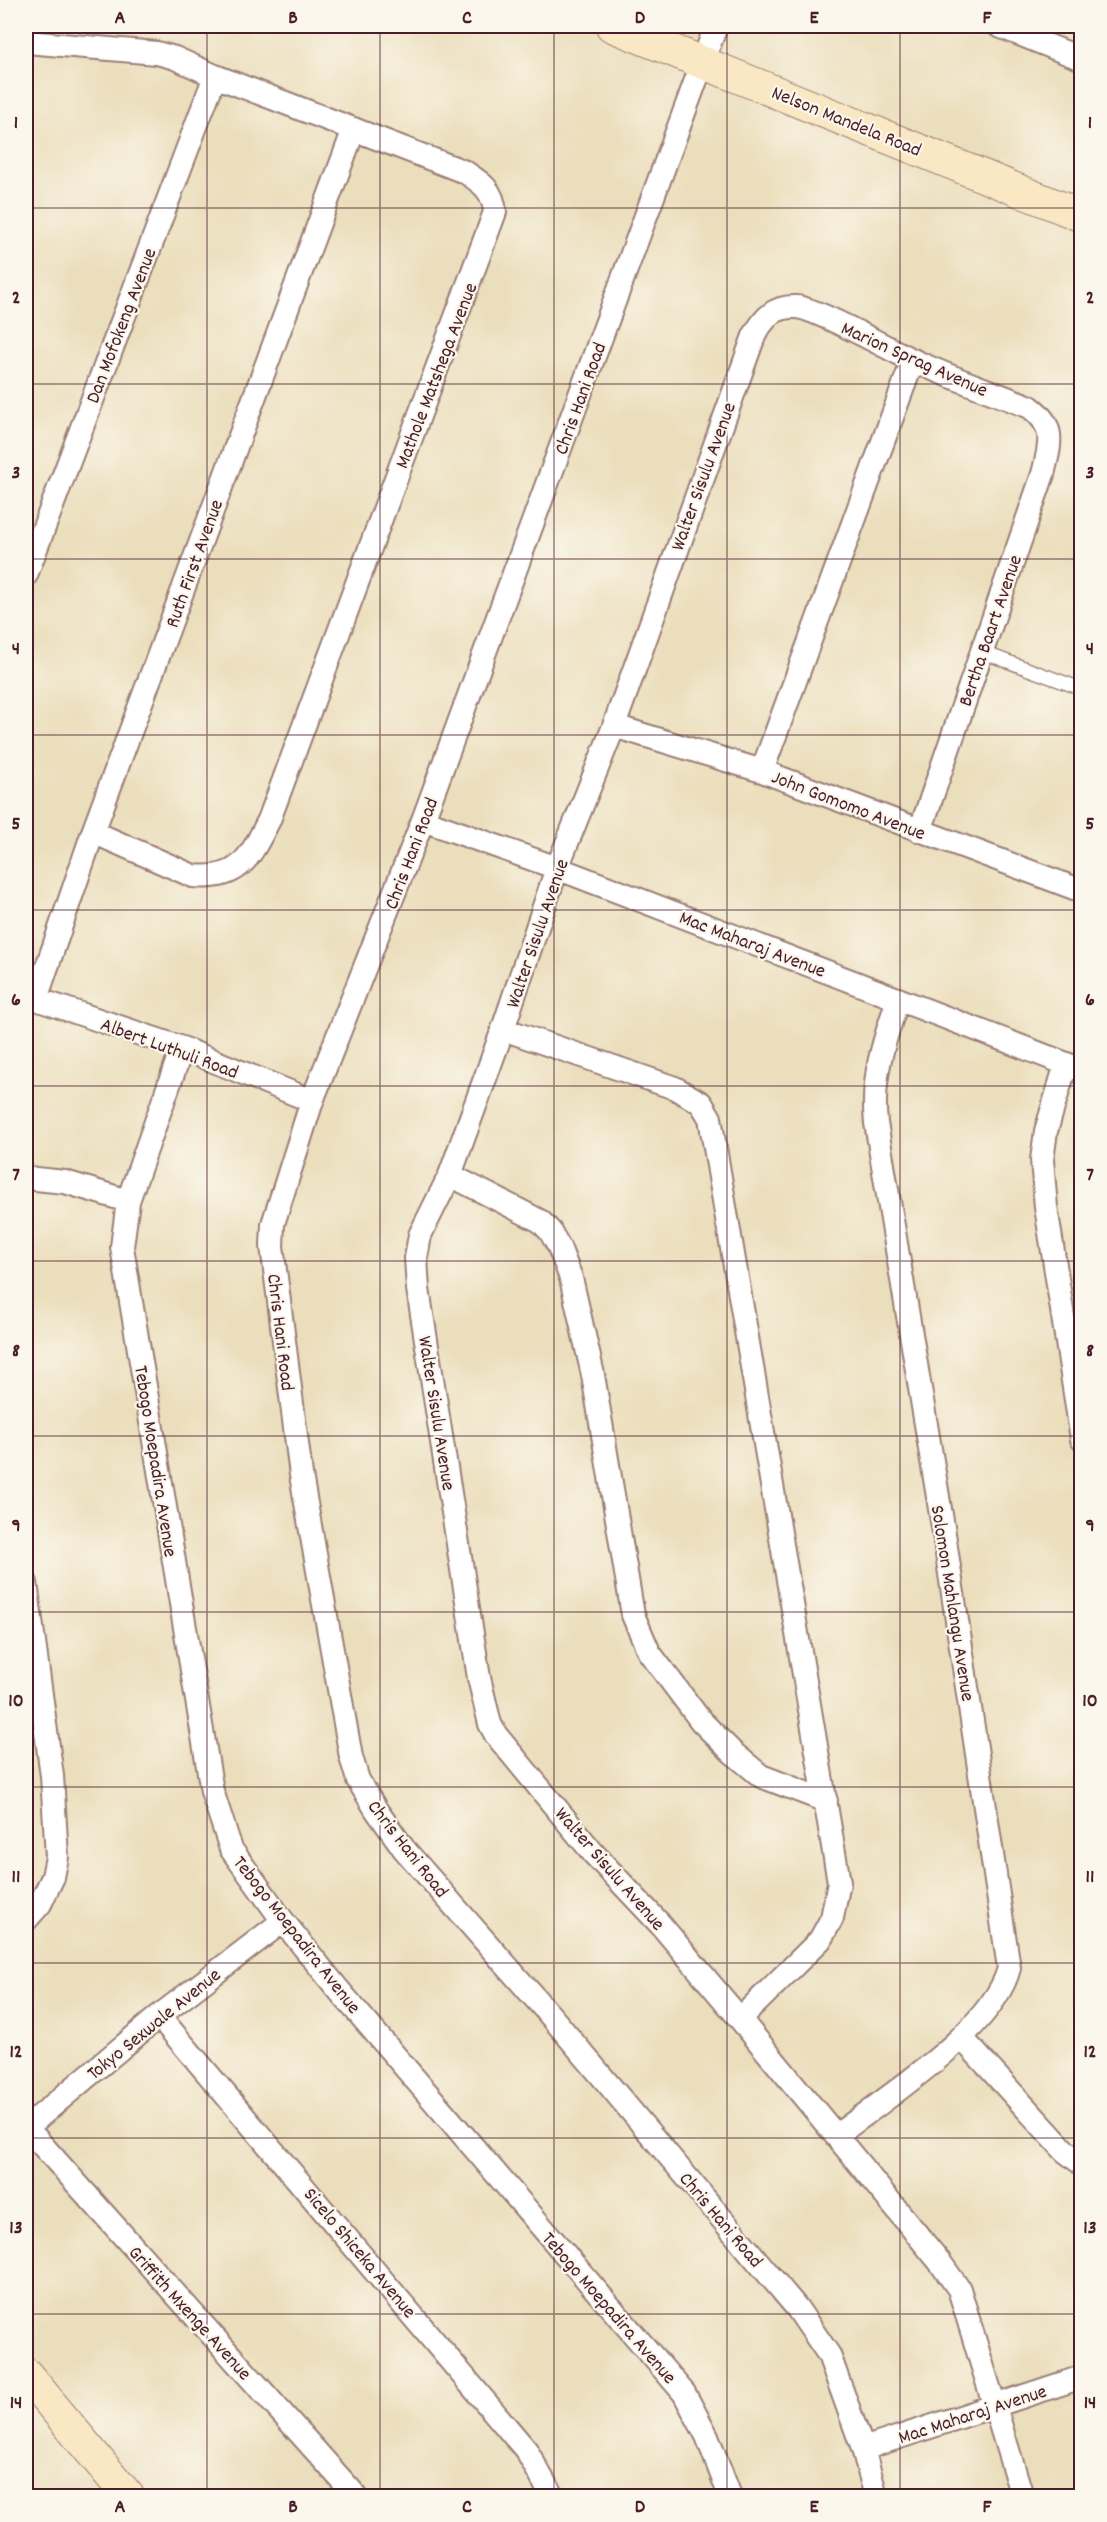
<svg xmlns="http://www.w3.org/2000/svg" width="1107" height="2522" font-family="Dekko,sans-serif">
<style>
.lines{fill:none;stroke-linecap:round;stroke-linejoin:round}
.lane-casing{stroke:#9a7e74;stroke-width:15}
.street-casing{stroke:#9a7e74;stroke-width:26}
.secondary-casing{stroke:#9a7e74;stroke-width:34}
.lane{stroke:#fff;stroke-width:12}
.street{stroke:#fff;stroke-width:22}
.secondary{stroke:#fae7c3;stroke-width:32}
.grid{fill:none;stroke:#4a1f2b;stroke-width:1.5;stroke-opacity:0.55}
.labels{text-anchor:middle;stroke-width:4.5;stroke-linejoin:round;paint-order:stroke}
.street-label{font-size:20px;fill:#4a1f2b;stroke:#fbf7ec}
.neatline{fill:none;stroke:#4a1f2b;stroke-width:2}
.grid-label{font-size:20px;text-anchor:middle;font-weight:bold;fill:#4a1f2b}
</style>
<rect width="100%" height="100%" fill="#fbf7ec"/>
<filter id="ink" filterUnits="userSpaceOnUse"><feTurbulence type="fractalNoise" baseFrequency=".0167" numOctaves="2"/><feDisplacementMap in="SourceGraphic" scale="12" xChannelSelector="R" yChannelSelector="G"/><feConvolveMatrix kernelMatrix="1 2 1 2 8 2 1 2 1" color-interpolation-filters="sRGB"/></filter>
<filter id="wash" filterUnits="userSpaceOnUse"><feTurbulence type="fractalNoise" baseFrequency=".008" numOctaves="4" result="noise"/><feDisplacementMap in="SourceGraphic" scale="24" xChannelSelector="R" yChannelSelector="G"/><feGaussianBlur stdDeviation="1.35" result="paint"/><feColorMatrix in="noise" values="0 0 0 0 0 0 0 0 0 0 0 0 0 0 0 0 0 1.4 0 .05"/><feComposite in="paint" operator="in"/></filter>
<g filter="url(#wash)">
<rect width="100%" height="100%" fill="#ebdebc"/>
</g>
<g filter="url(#ink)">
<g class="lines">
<!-- lane casing -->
<g class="lane-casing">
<path id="lane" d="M982,652L1082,689"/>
</g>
<!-- street casing -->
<g class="street-casing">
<path id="street" d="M716,26L423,820L312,1101L273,1224L272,1246L301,1475L351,1757L358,1780L377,1811L404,1849L556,2022L797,2308L829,2355L863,2449L876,2496
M999,26L1082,59
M26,42L157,53L175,58L215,76L465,172C482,183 493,190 495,212L269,820C250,857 240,881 193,876L93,832
M26,575L215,76
M614,726L762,771L1082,891
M762,771L913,360
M423,820L557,868L1082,1070
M920,831L1043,474C1050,445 1057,427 1030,407C990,391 949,377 910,359C887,348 816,308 796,307C774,306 764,318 754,336L614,726L557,868L503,1029L450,1175L420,1235L416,1258L418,1289L479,1678L490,1724L496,1735L594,1854L660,1924L740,2019L939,2261L959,2289L1022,2496
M36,999L93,832L354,129
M26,1000L36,999L182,1048L312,1101
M503,1029L675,1088L701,1103L710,1118L839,1882L832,1918L820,1940L740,2019
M182,1048L128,1201L122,1247L212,1791L231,1849L283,1921L337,1988L684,2393L707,2436L730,2496
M1066,1064L1046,1131L1042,1160L1046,1207L1082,1439
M450,1175L540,1221L550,1231L559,1247L571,1278L593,1375L633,1615L649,1652L701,1721L732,1752L761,1776L826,1801
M26,1178L65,1182L128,1201
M26,1583L52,1776L57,1857L53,1877L40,1904L26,1920
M159,2016L526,2450L552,2496
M962,2038L1065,2151L1082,2164
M26,2127L356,2496
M26,2128L159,2016L283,1921
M836,2136C886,2097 994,2029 1009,1968L943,1527L876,1123C871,1078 884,1041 898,999
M863,2449L1082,2377"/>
</g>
<!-- secondary casing -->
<g class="secondary-casing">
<path id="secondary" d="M612,26L1082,216
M26,2374L128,2496"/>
</g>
<!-- lane -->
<use href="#lane" class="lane"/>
<!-- street -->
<use href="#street" class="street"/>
<!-- secondary -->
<use href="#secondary" class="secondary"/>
</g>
</g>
<!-- grid -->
<path class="grid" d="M207,26V2496M380,26V2496M554,26V2496M727,26V2496M900,26V2496M26,208H1082M26,384H1082M26,559H1082M26,735H1082M26,910H1082M26,1086H1082M26,1261H1082M26,1436H1082M26,1612H1082M26,1787H1082M26,1963H1082M26,2138H1082M26,2314H1082"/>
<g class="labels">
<!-- street labels -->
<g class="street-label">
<text transform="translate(847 120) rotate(22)" y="7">Nelson Mandela Road</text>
<text transform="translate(120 325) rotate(-69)" y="7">Dan Mofokeng Avenue</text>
<text transform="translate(915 358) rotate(24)" y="7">Marion Sprag Avenue</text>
<text transform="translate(435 375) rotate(-69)" y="7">Mathole Matshega Avenue</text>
<text transform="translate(579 398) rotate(-70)" y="7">Chris Hani Road</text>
<text transform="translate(702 476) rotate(-70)" y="7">Walter Sisulu Avenue</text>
<text transform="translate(193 563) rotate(-70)" y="7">Ruth First Avenue</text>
<text transform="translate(989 630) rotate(-71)" y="7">Bertha Baart Avenue</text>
<text transform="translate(849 804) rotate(21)" y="7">John Gomomo Avenue</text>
<text transform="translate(410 853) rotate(-69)" y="7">Chris Hani Road</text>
<text transform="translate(536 933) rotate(-71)" y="7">Walter Sisulu Avenue</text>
<text transform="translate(753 943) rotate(21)" y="7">Mac Maharaj Avenue</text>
<text transform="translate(170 1047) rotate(20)" y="7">Albert Luthuli Road</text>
<text transform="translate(282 1332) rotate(83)" y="7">Chris Hani Road</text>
<text transform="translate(438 1413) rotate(81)" y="7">Walter Sisulu Avenue</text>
<text transform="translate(157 1461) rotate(81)" y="7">Tebogo Moepadira Avenue</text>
<text transform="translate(954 1603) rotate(81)" y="7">Solomon Mahlangu Avenue</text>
<text transform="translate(409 1848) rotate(52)" y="7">Chris Hani Road</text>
<text transform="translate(611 1868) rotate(49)" y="7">Walter Sisulu Avenue</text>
<text transform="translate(298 1934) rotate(52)" y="7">Tebogo Moepadira Avenue</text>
<text transform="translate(153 2023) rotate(-39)" y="7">Tokyo Sexwale Avenue</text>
<text transform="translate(722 2219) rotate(50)" y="7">Chris Hani Road</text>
<text transform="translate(361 2252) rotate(50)" y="7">Sicelo Shiceka Avenue</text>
<text transform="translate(610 2307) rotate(49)" y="7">Tebogo Moepadira Avenue</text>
<text transform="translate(191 2312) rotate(48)" y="7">Griffith Mxenge Avenue</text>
<text transform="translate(972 2413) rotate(-18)" y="7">Mac Maharaj Avenue</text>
</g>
</g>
<!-- margin -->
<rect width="1107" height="2522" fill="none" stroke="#fbf7ec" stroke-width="66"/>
<rect x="33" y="33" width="1041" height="2456" class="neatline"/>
<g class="grid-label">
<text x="120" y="23">A</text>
<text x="293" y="23">B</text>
<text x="467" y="23">C</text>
<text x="640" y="23">D</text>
<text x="814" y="23">E</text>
<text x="987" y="23">F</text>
<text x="16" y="128">1</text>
<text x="1090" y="128">1</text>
<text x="16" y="303">2</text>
<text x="1090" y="303">2</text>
<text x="16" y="478">3</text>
<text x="1090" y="478">3</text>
<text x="16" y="654">4</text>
<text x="1090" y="654">4</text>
<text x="16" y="829">5</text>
<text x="1090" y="829">5</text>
<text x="16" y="1005">6</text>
<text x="1090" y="1005">6</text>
<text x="16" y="1180">7</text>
<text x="1090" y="1180">7</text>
<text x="16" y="1356">8</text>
<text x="1090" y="1356">8</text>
<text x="16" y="1531">9</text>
<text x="1090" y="1531">9</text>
<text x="16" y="1706">10</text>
<text x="1090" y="1706">10</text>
<text x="16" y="1882">11</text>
<text x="1090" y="1882">11</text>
<text x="16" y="2057">12</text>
<text x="1090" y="2057">12</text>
<text x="16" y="2233">13</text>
<text x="1090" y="2233">13</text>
<text x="16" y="2408">14</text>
<text x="1090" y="2408">14</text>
<text x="120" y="2512">A</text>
<text x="293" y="2512">B</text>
<text x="467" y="2512">C</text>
<text x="640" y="2512">D</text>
<text x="814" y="2512">E</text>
<text x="987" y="2512">F</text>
</g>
</svg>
